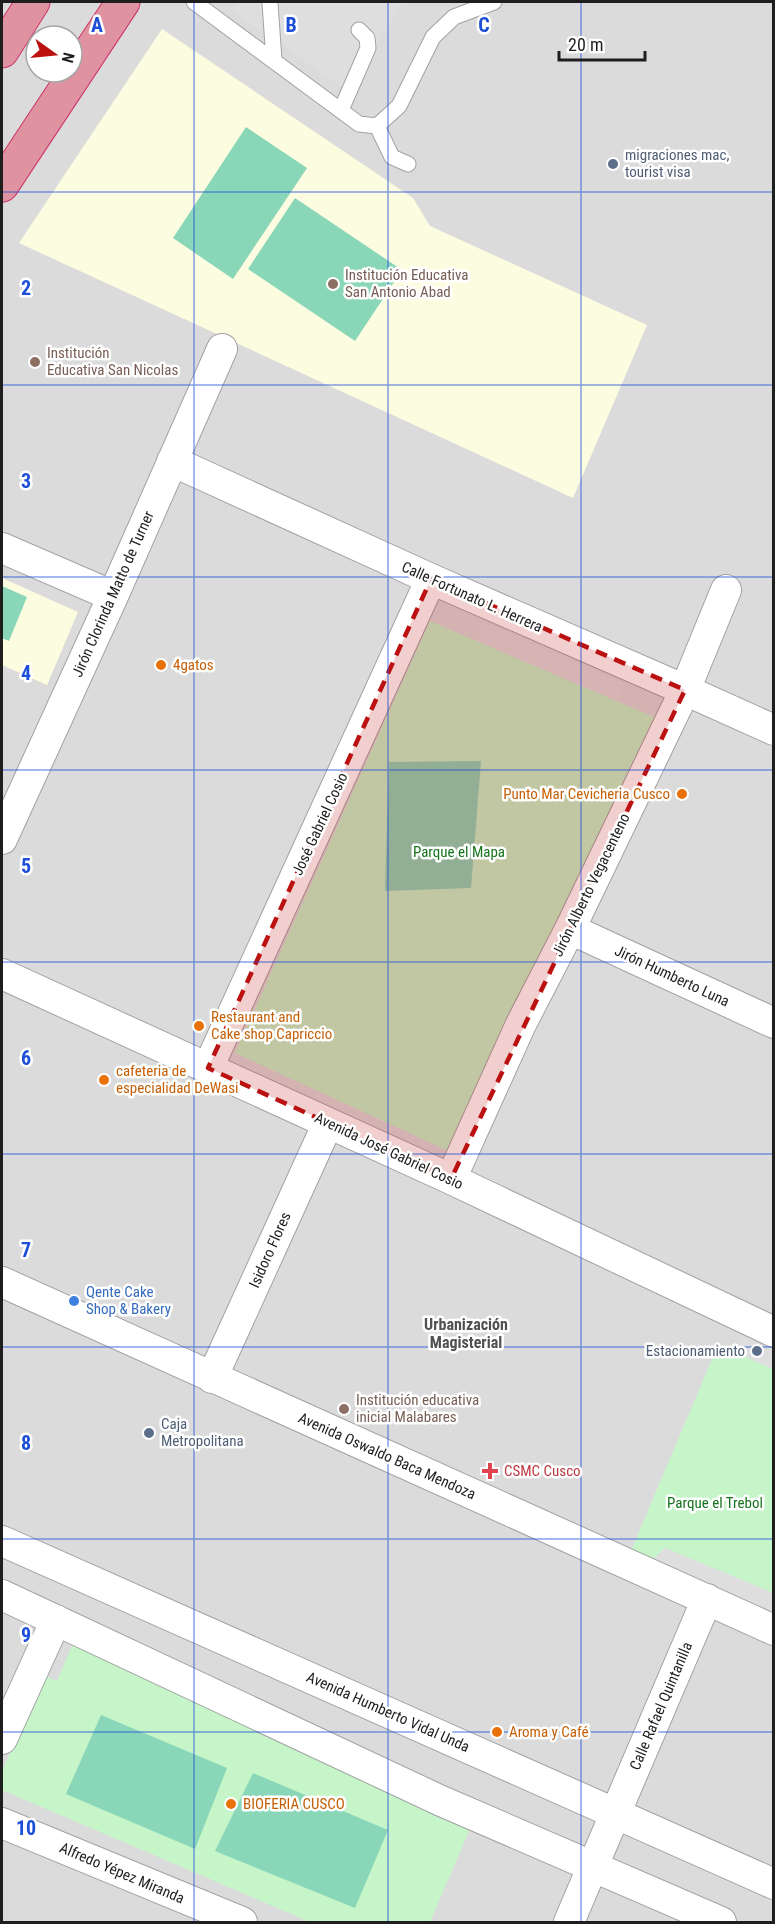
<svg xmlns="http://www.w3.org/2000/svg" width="775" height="1924" font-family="'Roboto Condensed',sans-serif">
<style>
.residential{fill:#dcdbdb;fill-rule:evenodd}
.education{fill:#fcfce0}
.park{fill:#c5f5c9}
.pitch{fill:#89d7b8}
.parking{fill:#dedede}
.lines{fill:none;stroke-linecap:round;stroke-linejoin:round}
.lane-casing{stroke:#a2a2a2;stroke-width:17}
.street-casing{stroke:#a2a2a2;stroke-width:32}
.highway-casing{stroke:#cb3368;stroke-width:35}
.lane{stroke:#fff;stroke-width:15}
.street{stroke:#fff;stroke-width:30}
.highway{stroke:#df93a1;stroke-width:33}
.marked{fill:#b11;fill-opacity:0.2;stroke:#b11;stroke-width:4.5;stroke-dasharray:12 8;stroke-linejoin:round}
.grid{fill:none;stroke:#1d4ed8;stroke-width:1.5;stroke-opacity:0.55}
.service-dot{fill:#5c6f8a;stroke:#fff;stroke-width:2}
.education-dot{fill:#8d6e63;stroke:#fff;stroke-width:2}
.food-dot{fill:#e8710a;stroke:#fff;stroke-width:2}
.shop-dot{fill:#3f7fe0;stroke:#fff;stroke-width:2}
.health-dot{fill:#e0444e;stroke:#fff;stroke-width:2}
.labels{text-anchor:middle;stroke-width:5;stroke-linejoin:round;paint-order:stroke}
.service-label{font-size:15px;fill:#4e5e75;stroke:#fff;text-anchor:start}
.education-label{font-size:15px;fill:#785e54;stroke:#fff;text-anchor:start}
.street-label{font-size:15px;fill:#1e1e1e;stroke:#fff}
.food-label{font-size:15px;fill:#c56008;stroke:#fff;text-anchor:start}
.park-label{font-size:15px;fill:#15731c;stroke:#fff}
.shop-label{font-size:15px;fill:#366cbe;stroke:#fff;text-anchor:start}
.health-label{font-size:15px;fill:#be3a42;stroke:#fff;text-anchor:start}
.neighbourhood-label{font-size:16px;font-weight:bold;fill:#515151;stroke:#fff}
.grid-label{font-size:20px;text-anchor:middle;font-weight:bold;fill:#1d4ed8;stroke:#fff;stroke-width:5;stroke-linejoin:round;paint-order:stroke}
</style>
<rect width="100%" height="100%" fill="#eeebe5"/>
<!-- residential -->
<path class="residential" d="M2,2H773V1922H2ZM36,36H72V72H36Z"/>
<!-- education -->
<path class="education" d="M162,29L413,198L430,226L647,325L573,498L19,243Z
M2,578L78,612L47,685L2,665Z"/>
<!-- park -->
<path class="park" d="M430,621L654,717L455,1154L235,1053Z
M718,1345L773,1369V1593L665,1548L646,1566L628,1558Z
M74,1641L470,1829L430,1922H310L2,1790V1772L42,1675L57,1681Z"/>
<!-- pitch -->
<path class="pitch" d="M246,127L307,168L233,279L173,238Z
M295,198L402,270L355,341L248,269Z
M2,586L27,597L9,641L2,638Z
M481,761L471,888L385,891L389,762Z
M101,1715L227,1768L195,1849L66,1794Z
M253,1773L388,1830L355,1908L215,1851Z"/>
<!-- parking -->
<path class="parking" d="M238,2H404L345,89L233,11Z
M483,622L625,684L617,701L477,641Z
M739,1332L773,1347V1369L742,1355Z
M665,1548L773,1593V1620L646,1566Z"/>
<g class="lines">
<!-- lane casing -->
<g class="lane-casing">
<path id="lane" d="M194,2L359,124L377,126L399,106L433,37L454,17L494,2
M270,3L274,60
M341,110L368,48L367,38L359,30
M377,126L392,157L408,164"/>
</g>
<!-- street casing -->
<g class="street-casing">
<path id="street" d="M172,461L431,579L685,690L774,730
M2,548L113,596
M2,839L113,596L222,349
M570,929L774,1023
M2,974L451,1179L774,1332
M208,1068L431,579
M451,1179L521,1024L570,929L685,690L726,590
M2,1282L774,1630
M212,1378L328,1123
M2,1541L774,1884
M2,1595L439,1800L721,1922
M2,1739L56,1620
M2,1823L242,1922
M569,1922L707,1599"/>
</g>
<!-- highway casing -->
<g class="highway-casing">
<path id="highway" d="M2,51L33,2
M2,185L123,2"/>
</g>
<!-- lane -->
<use href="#lane" class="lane"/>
<!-- street -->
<use href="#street" class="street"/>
<!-- highway -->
<use href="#highway" class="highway"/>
</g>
<!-- marked area -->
<path class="marked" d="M431,579L685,690L451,1179L208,1068Z"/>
<!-- grid -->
<path class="grid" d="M194,2V1922M388,2V1922M581,2V1922M2,192H774M2,385H774M2,577H774M2,770H774M2,962H774M2,1154H774M2,1347H774M2,1539H774M2,1732H774"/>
<!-- markers -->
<g class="service-dot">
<circle cx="613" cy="164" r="6"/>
<circle cx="757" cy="1351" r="6"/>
<circle cx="149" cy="1433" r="6"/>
</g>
<g class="education-dot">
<circle cx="333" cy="284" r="6"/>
<circle cx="35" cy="362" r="6"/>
<circle cx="344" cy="1409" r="6"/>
</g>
<g class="food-dot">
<circle cx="161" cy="665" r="6"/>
<circle cx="682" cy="794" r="6"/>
<circle cx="199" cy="1026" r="6"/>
<circle cx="104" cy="1080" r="6"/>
<circle cx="497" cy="1732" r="6"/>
<circle cx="231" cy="1804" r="6"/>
</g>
<circle class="shop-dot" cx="74" cy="1301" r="6"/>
<path class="health-dot" d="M487 1462h6v6h6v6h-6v6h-6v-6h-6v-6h6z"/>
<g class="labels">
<!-- service labels -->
<g class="service-label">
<text x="625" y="160">migraciones mac,<tspan x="625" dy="17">tourist visa</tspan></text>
<text x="745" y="1356" text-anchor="end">Estacionamiento</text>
<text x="161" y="1429">Caja<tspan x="161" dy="17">Metropolitana</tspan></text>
</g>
<!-- education labels -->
<g class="education-label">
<text x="345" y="280">Institución Educativa<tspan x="345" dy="17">San Antonio Abad</tspan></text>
<text x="47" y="358">Institución<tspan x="47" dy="17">Educativa San Nicolas</tspan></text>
<text x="356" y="1405">Institución educativa<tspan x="356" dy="17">inicial Malabares</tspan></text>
</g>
<!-- street labels -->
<g class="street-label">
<text transform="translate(113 594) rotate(-66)" y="5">Jirón Clorinda Matto de Turner</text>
<text transform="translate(472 597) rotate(24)" y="5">Calle Fortunato L. Herrera</text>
<text transform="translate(320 824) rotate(-65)" y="5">José Gabriel Cosio</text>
<text transform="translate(591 885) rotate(-64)" y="5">Jirón Alberto Vegacenteno</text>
<text transform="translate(672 976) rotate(25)" y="5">Jirón Humberto Luna</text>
<text transform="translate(389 1151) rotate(25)" y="5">Avenida José Gabriel Cosio</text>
<text transform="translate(270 1250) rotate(-66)" y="5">Isidoro Flores</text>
<text transform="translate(387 1456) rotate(24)" y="5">Avenida Oswaldo Baca Mendoza</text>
<text transform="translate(661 1706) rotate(-67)" y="5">Calle Rafael Quintanilla</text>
<text transform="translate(388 1712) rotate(24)" y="5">Avenida Humberto Vidal Unda</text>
<text transform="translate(122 1873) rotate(23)" y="5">Alfredo Yépez Miranda</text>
</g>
<!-- food labels -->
<g class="food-label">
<text x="173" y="670">4gatos</text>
<text x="670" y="799" text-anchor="end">Punto Mar Cevicheria Cusco</text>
<text x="211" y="1022">Restaurant and<tspan x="211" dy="17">Cake shop Capriccio</tspan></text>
<text x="116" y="1076">cafeteria de<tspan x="116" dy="17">especialidad DeWasi</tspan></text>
<text x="509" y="1737">Aroma y Café</text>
<text x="243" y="1809">BIOFERIA CUSCO</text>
</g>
<!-- park labels -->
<g class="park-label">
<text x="459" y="857">Parque el Mapa</text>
<text x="715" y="1508">Parque el Trebol</text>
</g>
<!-- shop labels -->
<g class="shop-label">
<text x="86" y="1297">Qente Cake<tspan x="86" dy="17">Shop &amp; Bakery</tspan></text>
</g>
<!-- health labels -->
<g class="health-label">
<text x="504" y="1476">CSMC Cusco</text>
</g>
<!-- neighbourhood labels -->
<g class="neighbourhood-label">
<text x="466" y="1330">Urbanización<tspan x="466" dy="18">Magisterial</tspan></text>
</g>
</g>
<g class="grid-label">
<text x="97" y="32">A</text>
<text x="291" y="32">B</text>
<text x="484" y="32">C</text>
<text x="26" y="295">2</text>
<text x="26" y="488">3</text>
<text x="26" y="680">4</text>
<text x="26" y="873">5</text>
<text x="26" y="1065">6</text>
<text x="26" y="1257">7</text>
<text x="26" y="1450">8</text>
<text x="26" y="1642">9</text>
<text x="26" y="1835">10</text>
</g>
<!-- border -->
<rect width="775" height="1924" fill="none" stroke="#1e1e1e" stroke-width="6"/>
<!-- north arrow -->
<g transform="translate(54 54) rotate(105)"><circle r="28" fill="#ffffff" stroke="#a5a5a5" stroke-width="1.5"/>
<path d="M0-4.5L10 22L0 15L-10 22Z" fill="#bb1111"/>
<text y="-9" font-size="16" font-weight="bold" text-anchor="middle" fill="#1e1e1e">N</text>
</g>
<!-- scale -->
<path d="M559 51v9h86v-9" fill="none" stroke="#1e1e1e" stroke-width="3"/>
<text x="568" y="51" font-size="18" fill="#1e1e1e" stroke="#ffffff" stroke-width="4.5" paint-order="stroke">20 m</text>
</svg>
